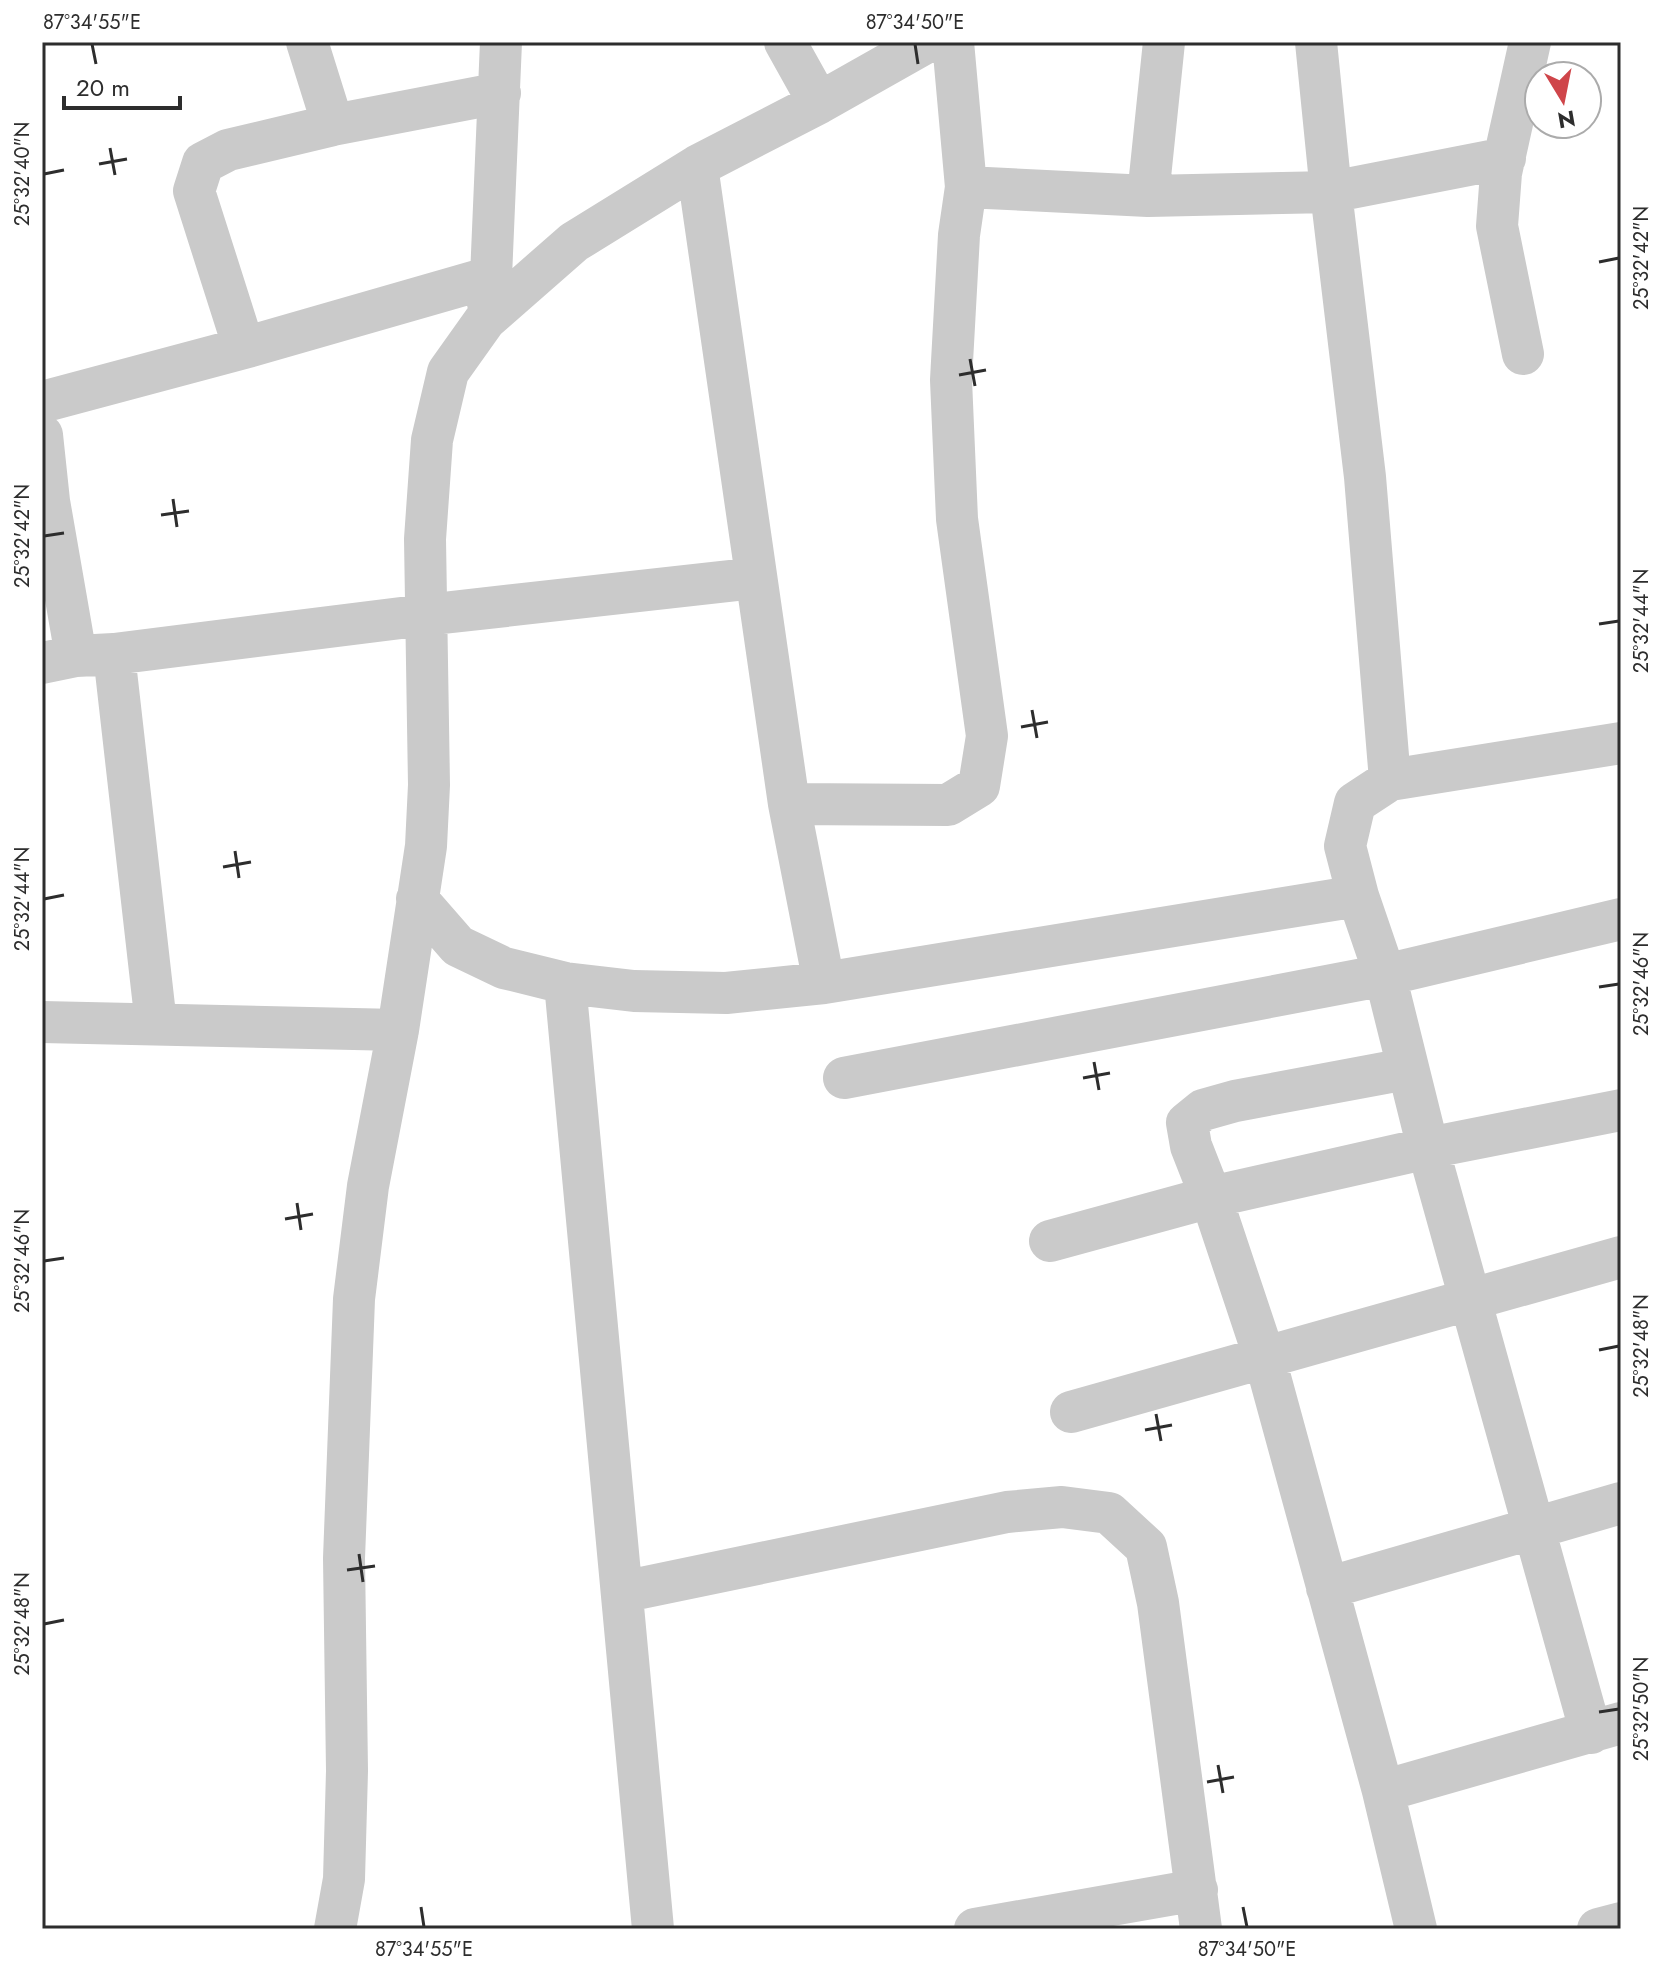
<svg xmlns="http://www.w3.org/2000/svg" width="1663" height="1971" font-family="Jost,sans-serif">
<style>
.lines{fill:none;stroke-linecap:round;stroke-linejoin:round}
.minor{stroke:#cacaca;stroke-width:42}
.ticks{fill:none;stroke:#2d2d2d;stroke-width:3}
.neatline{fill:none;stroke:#2d2d2d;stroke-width:3}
.ticks-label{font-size:20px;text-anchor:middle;fill:#2d2d2d}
</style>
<rect width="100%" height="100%" fill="#fff"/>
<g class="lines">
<!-- minor -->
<path class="minor" d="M307,42L333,125
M785,42L819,103
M1316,42L1331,192L1365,477L1390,780
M697,166L789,804L824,983
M966,187L1148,196L1331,192L1505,158
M1148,196L1164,42
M488,303L491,277L501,42
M244,348L194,191L203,163L228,150L333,125L500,93
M1523,354L1497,226L1501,173L1530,42
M42,402L244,348L491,277
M42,435L49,501L76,656
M114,654L156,1024
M42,663L76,656L114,654L425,615L756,578
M789,804L948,805L979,786L987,736L957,519L951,380L959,235L966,187L953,42
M417,899L458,946L504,968L565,983L634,991L726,993L824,983L1358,896
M565,983L653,1929
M42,1022L398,1030
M1406,1069L1235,1101L1203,1110L1187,1123L1191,1146L1211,1197L1265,1359L1383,1791L1416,1929
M844,1078L1385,975L1621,919
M1050,1241L1211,1197L1428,1148L1621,1110
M1071,1412L1621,1257
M1327,1588L1621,1503
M622,1592L1007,1512L1062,1507L1109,1513L1146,1547L1158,1603L1201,1929
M1591,1733L1428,1148L1385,975L1358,896L1345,846L1355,803L1390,780L1621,743
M1383,1791L1621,1723
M335,1929L344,1879L347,1771L344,1558L354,1299L368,1186L398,1030L426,846L429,785L425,539L432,440L448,372L485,320L574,242L697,166L819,103L927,42
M975,1929L1197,1890
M1598,1929L1621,1923"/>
</g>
<!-- ticks -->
<path class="ticks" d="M92,44L96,64M915,44L918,64M110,148L115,175M99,164L127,159M44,174L64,170M1599,262L1619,258M970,359L975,386M959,375L986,370M173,499L177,527M161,515L189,511M44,536L64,533M1599,624L1619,621M1032,710L1037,738M1021,727L1048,722M235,851L239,878M223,867L251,862M44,899L64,895M1599,987L1619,984M1094,1062L1099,1090M1083,1078L1110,1073M297,1203L301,1230M285,1219L313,1214M44,1261L64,1258M1599,1350L1619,1346M1156,1414L1161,1441M1145,1430L1172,1425M359,1554L363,1582M347,1570L375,1566M44,1624L64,1620M1599,1712L1619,1709M1218,1765L1223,1793M1207,1782L1234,1777M421,1907L424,1927M1243,1907L1247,1927"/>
<!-- border -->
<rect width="1663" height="1971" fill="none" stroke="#ffffff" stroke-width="88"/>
<!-- north arrow -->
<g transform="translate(1563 100) rotate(170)"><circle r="38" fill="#ffffff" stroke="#ababab" stroke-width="2"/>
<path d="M0-6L14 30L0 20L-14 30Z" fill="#cf454a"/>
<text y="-12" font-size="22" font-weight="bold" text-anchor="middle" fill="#2d2d2d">N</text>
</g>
<!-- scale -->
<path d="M64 96v12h116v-12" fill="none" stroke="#2d2d2d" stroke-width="4"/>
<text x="76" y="96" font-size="24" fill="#2d2d2d" stroke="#ffffff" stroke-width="6" paint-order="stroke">20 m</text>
<rect x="44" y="44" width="1575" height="1883" class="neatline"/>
<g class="ticks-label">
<text x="92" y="29">87°34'55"E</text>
<text x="915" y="29">87°34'50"E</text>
<text transform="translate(22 174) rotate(-90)" y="7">25°32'40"N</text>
<text transform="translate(1641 258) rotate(-90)" y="7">25°32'42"N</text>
<text transform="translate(22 536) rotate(-90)" y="7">25°32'42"N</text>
<text transform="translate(1641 621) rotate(-90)" y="7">25°32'44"N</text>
<text transform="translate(22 899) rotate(-90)" y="7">25°32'44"N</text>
<text transform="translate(1641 984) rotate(-90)" y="7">25°32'46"N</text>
<text transform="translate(22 1261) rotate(-90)" y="7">25°32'46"N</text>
<text transform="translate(1641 1346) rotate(-90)" y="7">25°32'48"N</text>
<text transform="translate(22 1624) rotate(-90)" y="7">25°32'48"N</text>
<text transform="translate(1641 1709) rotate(-90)" y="7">25°32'50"N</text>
<text x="424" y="1956">87°34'55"E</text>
<text x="1247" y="1956">87°34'50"E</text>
</g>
</svg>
